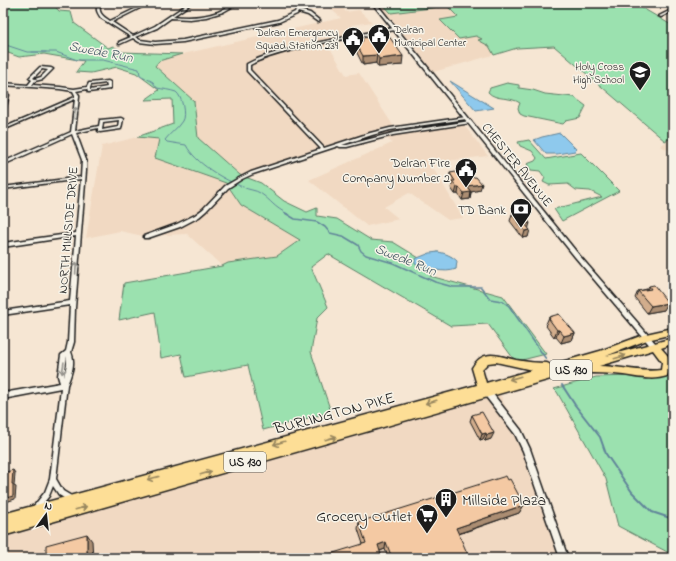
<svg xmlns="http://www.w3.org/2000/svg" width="676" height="561" font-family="'Indie Flower',sans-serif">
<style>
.built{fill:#f1d9c2}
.green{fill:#9be1af;stroke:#5c7e66}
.water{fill:#8ec9ed;stroke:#608499}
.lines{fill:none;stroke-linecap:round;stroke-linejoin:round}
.stream-far2{stroke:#608499;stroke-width:1}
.stream-far1{stroke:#608499;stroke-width:1.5}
.stream{stroke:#608499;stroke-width:2}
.minor-casing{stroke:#1c1c1c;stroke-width:3}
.tertiary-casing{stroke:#1c1c1c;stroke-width:3}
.trunk-casing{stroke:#1c1c1c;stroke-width:3}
.minor{fill:#f7f3e8;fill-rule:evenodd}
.tertiary{fill:#f7f3e8;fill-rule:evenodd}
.trunk{fill:#fdde96;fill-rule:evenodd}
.wall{fill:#d2ad8c;stroke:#1c1c1c}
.shaded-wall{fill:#ab8d72;stroke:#1c1c1c}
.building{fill:#f4c9a3;stroke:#1c1c1c}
.oneway{stroke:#94928c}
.oneway2{stroke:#98875f}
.labels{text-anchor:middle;stroke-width:3;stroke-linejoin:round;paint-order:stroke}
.far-poi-label{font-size:11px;fill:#1c1c1c;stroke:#f7f3e8;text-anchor:end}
.shield{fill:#f7f3e8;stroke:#5e5c59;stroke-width:1}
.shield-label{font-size:12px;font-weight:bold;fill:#1c1c1c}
.poi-label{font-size:13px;fill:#1c1c1c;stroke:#f7f3e8;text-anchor:end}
.street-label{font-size:13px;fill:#1c1c1c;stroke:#f7f3e8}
.water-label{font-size:14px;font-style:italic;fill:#445965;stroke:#f7f3e8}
.near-street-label{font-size:16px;fill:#1c1c1c;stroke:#f7f3e8}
.near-poi-label{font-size:16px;fill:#1c1c1c;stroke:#f7f3e8;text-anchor:start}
</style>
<rect width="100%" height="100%" fill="#f6e6d3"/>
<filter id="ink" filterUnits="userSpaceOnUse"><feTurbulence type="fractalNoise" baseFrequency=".025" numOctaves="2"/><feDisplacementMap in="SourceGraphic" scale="8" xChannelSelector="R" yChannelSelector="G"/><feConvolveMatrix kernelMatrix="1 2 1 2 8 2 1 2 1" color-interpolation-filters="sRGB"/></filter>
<g filter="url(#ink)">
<!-- built -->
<path class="built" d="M324,3H351L353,4L341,6L346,12L359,10L372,22L351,25L362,34L327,43L346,75L359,73L396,130L460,120L488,156L430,163L463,218L448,220L409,193L384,207L399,219L367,226L309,180L392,143L382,133L240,175L198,138L194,101L155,66L159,61L183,54L341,18Z
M374,3H631L673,27V152L660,146L666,142L554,46L517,48L430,73Z
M137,137L159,139L155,158L226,183L241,205L300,240L277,256L228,263L222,266L187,234L143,236L120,231L86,238L102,146Z
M499,391L547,510L564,558H3V530Z"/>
<!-- green -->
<path class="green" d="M3,3H52L59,11L71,12L74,23L108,48L113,46L122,52L182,54L159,61L155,66L194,101L198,138L240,175L261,183L284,201L307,212L317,208V216L337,219L371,240L393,242L419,258L438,252L452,257L456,269H433L430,276L503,296L546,354L518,361L513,358L488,324L451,326L328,254L311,267L328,307L317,318L311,352L331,412L263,430L248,365L186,377L181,354L161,358L155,312L119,320L124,283L222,266L228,263L277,256L300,240L241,205L226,183L155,158L159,139L137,137L173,124L172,99L145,100L159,90L136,73L117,67L91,73L76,72L84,61L44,54L19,57L3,51Z
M382,3H634L673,26V137L665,141L554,46L517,48L494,55L489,46L478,40L482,39L476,36L459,39L440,20L458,17L447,6L391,13Z
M507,83L519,85V88L533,90L545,94L574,97L586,106L580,118L566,121L563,124L524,116L520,114L518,108L520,103C510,96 496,101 488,92L490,88Z
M529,140L546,159L581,153L619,191L562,221L554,209L602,197L590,191L576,190L568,184L549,185L543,182L545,178L540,171L531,170L527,164L535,161L537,158L532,151L520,146L518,142Z
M673,375V555L618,526L606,479L557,392L554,389L596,377Z"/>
<!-- water -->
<path class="water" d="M450,81L494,108L476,111Z
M560,133L576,149L575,151L557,154H546L534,140L542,137Z
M438,252C445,253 452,256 457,261L456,269C445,274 426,268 415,264V259L430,253Z"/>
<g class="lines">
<!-- stream-far2 -->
<path class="stream-far2" d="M3,44L27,52H56L77,60H103L139,69L140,75L153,82L157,88C163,89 170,90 176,92C182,96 186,115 182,121C177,129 170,133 165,140L167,142L186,145C195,163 224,180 243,187C248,190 256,190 260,193C272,201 273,207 288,214
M32,52H46"/>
<!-- stream-far1 -->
<path class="stream-far1" d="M285,213L295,219L317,222L325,227L330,233L343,236L358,245L361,251L366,255L393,263L435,282L453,287H481L490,299L502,301L509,306L546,359"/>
<!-- stream -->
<path class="stream" d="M562,385L575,405L600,437L606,454L632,492L652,512L673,519"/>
<!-- minor casing -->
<g class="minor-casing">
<path id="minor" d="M99,3H101C97,13 103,16 110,21L147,3H150L112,22L133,36L155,26L189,3H192L173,16C189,18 204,17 218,12C225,9 232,3 239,3L223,12L206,17L190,19L171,18L157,28L135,37L140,40L155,42L183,40L278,20L295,12L299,7L298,3H300L301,7L299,10L310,13L320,21L318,22L308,15L298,12L297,14L279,22L183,42L155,44L139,42L133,38L120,44H119V42L131,37L101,18C97,12 95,9 99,3Z
M254,3H258L257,4Z
M666,3L673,4V6L666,4Z
M673,9V11L661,17L659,16Z
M394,28L395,29V30C365,35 335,40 305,47C286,52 266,56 250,65V70L324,148L370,133L390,128L466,117L468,118L466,119L390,130L372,135L342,145H347L393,133L470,121H471V123L393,135L347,147H340L338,146L253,174L242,179L228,188L206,211L199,217L180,227L148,238H144V236L177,224L195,215L203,209L225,186L239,178L251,172L321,149L247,71V64C265,54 286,50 306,45C335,39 364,33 394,28Z
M40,67L51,68L53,69L43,79L35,81L32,85L60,87L74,89L87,87L89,83H90L108,81L110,82V89L89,92H88L87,89L76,91L79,95V97L75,131L99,126L100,120L121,118L123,119L121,129L100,132L98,131V128L76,133L86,160V171L75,308L74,342L71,352C76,363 71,375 67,385L56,479L63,491L73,497L74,499L73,501L71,502L59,495L53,486L49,496L37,511L35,512L33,511L32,509L33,507L45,492L50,479L61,388L3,399V393L60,383L58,376L61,355L66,351L68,342L70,305L3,315V311L70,301L76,236L3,247V243L76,233L81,179L3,189V187L81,177L82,160L72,134L3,165V162L71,132L75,99L3,130V128L75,97V95L73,91L60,89L3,85V83L28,85L32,80L29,78ZM42,69L48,70L41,77L35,79L33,78ZM106,83L107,87L90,90V88L91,85ZM119,120L118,127L102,130L103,122ZM67,356V364L64,377V376Z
M3,94H7L9,95L5,111L3,112V104L5,96H3Z"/>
</g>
<!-- tertiary casing -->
<g class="tertiary-casing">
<path id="tertiary" d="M372,3H376L579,255L656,344L657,346L656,348L654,349L652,348L575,257Z
M486,388L489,389L521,430L530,449L568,558H560L523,451L515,434L483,393L482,391L483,389Z"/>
</g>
<!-- trunk casing -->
<g class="trunk-casing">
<path id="trunk" d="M673,328V334L647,340L606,356L673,338V344L661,348L668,356L671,366L667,376C650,382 632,375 614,374C605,373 595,373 586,373L582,370L3,536V514L477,385L472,368C483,348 499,356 516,360C526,362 537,363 547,363L551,365L600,351L646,334ZM653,350L662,362L661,370C641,373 619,366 599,366ZM496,362L532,370L486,383L482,369L488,363Z"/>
</g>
<!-- minor -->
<use href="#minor" class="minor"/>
<!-- tertiary -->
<use href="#tertiary" class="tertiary"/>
<!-- trunk -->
<use href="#trunk" class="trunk"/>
</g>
<!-- wall -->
<path class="wall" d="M362,38L402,65L378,67L376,63L363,65L357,53V41H361Z
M450,173L461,179L480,190L471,192L470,199L462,200L458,194H455L451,188L452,185L449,180Z
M512,214L528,228V237L523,238L510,221Z
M649,286L664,310L647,313L635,298L638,291L647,289Z
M549,317L575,333L572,340L561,343L556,337H554L546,326L547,325L546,324Z
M472,415L491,439L485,441L483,439L480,440L470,421Z
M524,505L519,513L459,534L467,558H388L385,549L380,551L363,544L358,529L359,522Z"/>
<!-- shaded-wall -->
<path class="shaded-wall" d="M377,55L376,63L363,65V56Z
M403,56L402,65L378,67L379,59Z
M482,184L480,190L471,192L470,199L462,200L464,193L467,186Z
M457,187H459L458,194H455Z
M530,223L528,230L525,224Z
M530,230L528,237L523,238L525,231Z
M668,303L664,310L647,313L651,306Z
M557,330H559L556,337H554Z
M575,333L572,340L561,343L564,336Z
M486,433L483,439L480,440L482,434Z
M494,433L491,439L485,441L487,435Z
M13,470L15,473L14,486L16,487L15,499L3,503V499Z
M524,505L519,513L454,535L456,528Z
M87,534L92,541L93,558H87Z
M386,542L385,549L377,552L378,545Z
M468,555L467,558H460Z"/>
<!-- building -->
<path class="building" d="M388,35L403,56L379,59L377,55L363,56L357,45L359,44L357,41H363L362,38Z
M456,172L461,179L476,177L482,184L467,186L471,192L464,193L459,187H457L452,181H455L450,173Z
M522,213L530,223L525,224L530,230L525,231L512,214Z
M654,285L668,303L651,306L638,291L651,289L649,286Z
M559,314L575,333L564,336L559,330H557L549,319H550L549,317Z
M482,412L494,433L487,435L486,433L482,434L472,415Z
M13,470L12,484H13V496L3,499V473Z
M506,476L508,480L510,479L524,505L456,528L468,555L460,558H392L386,542L378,545L382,558H317L366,543L359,522Z
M87,534V558H46V545Z"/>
<!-- one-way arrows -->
<defs><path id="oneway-shaft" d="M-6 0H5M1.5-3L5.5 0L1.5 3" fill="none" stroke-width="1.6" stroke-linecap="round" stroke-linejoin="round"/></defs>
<g class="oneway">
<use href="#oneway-shaft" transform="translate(75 113) rotate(-83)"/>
<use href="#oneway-shaft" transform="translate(76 268) rotate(-86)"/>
<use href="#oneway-shaft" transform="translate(63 368) rotate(99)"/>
</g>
<g class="oneway2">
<use href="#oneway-shaft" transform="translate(620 357) rotate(-16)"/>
<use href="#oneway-shaft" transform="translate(515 378) rotate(164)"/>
<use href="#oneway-shaft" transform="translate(431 402) rotate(164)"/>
<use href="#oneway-shaft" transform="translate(331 438) rotate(-16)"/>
<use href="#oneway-shaft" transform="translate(279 443) rotate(164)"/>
<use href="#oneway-shaft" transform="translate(206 473) rotate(-16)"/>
<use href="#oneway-shaft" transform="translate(153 478) rotate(165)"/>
<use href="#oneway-shaft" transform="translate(81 508) rotate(-16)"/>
</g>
</g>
<!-- icons -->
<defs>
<g id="civic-pin" transform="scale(1.15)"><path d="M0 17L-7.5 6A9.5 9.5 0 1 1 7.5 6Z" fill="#1c1c1c" stroke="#f7f3e8"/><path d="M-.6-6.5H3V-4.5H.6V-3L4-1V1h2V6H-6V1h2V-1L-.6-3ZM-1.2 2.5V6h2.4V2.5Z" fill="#fff"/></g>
<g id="school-pin" transform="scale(1.15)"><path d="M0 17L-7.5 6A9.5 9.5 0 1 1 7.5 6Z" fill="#1c1c1c" stroke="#f7f3e8"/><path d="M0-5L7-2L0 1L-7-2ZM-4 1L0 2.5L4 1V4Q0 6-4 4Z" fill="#fff"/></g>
<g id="bank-pin" transform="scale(1.15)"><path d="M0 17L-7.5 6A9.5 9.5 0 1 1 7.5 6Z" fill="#1c1c1c" stroke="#f7f3e8"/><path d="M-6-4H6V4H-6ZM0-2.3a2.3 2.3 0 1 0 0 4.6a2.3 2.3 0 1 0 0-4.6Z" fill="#fff"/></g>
<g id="building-pin" transform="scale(1.15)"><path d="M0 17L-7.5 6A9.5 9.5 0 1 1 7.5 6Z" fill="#1c1c1c" stroke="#f7f3e8"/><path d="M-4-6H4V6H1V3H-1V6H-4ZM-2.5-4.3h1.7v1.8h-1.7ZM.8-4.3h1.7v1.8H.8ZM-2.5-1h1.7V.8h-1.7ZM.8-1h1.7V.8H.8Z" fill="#fff"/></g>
<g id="supermarket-pin" transform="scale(1.15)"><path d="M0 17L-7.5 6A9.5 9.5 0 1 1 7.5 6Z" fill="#1c1c1c" stroke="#f7f3e8"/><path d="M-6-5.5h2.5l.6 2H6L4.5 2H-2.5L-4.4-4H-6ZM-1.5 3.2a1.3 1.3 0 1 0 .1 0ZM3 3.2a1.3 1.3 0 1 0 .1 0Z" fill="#fff"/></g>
</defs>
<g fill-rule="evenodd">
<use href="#civic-pin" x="379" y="35"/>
<use href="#civic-pin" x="353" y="38"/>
<use href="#school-pin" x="640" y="72"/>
<use href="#civic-pin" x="466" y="169"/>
<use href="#bank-pin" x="521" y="209"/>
<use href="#building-pin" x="446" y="499"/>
<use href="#supermarket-pin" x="427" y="515"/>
</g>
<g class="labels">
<!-- far-poi labels -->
<g class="far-poi-label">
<text x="394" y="33" text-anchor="start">Delran<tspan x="394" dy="13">Municipal Center</tspan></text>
<text x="338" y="36">Delran Emergency<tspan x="338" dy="13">Squad Station 239</tspan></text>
<text x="624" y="70">Holy Cross<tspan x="624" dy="13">High School</tspan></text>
</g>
<!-- shield labels -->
<g class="shield">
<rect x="550" y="360" width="42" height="20" rx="3"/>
<rect x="224" y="452" width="42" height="20" rx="3"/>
</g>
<g class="shield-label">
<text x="571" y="374">US 130</text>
<text x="245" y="466">US 130</text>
</g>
<!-- poi labels -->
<g class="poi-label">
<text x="450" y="167">Delran Fire<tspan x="450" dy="15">Company Number 2</tspan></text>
<text x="506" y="214">TD Bank</text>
</g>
<!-- street labels -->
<g class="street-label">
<text transform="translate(518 164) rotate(51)" y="5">CHESTER AVENUE</text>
<text transform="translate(67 230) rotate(-85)" y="5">NORTH MILLSIDE DRIVE</text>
</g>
<!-- water labels -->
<g class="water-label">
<text transform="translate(101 51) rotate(11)" y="5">Swede Run</text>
<text transform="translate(406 259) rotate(22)" y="5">Swede Run</text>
</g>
<!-- near-street labels -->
<g class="near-street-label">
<text transform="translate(334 412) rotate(-15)" y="6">BURLINGTON PIKE</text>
</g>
<!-- near-poi labels -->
<g class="near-poi-label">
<text x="462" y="505">Millside Plaza</text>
<text x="412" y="521" text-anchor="end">Grocery Outlet</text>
</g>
</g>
<!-- margin -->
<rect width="676" height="561" fill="none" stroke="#f7f3e8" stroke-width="16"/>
<rect x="8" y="8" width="660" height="545" fill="none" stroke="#1c1c1c" stroke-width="1.5" filter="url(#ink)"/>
<!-- north arrow -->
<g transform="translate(46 515) rotate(15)" stroke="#f7f3e8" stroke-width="3" paint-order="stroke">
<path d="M0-3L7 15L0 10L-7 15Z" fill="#1c1c1c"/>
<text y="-6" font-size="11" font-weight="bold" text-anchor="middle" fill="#1c1c1c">N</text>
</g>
</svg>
